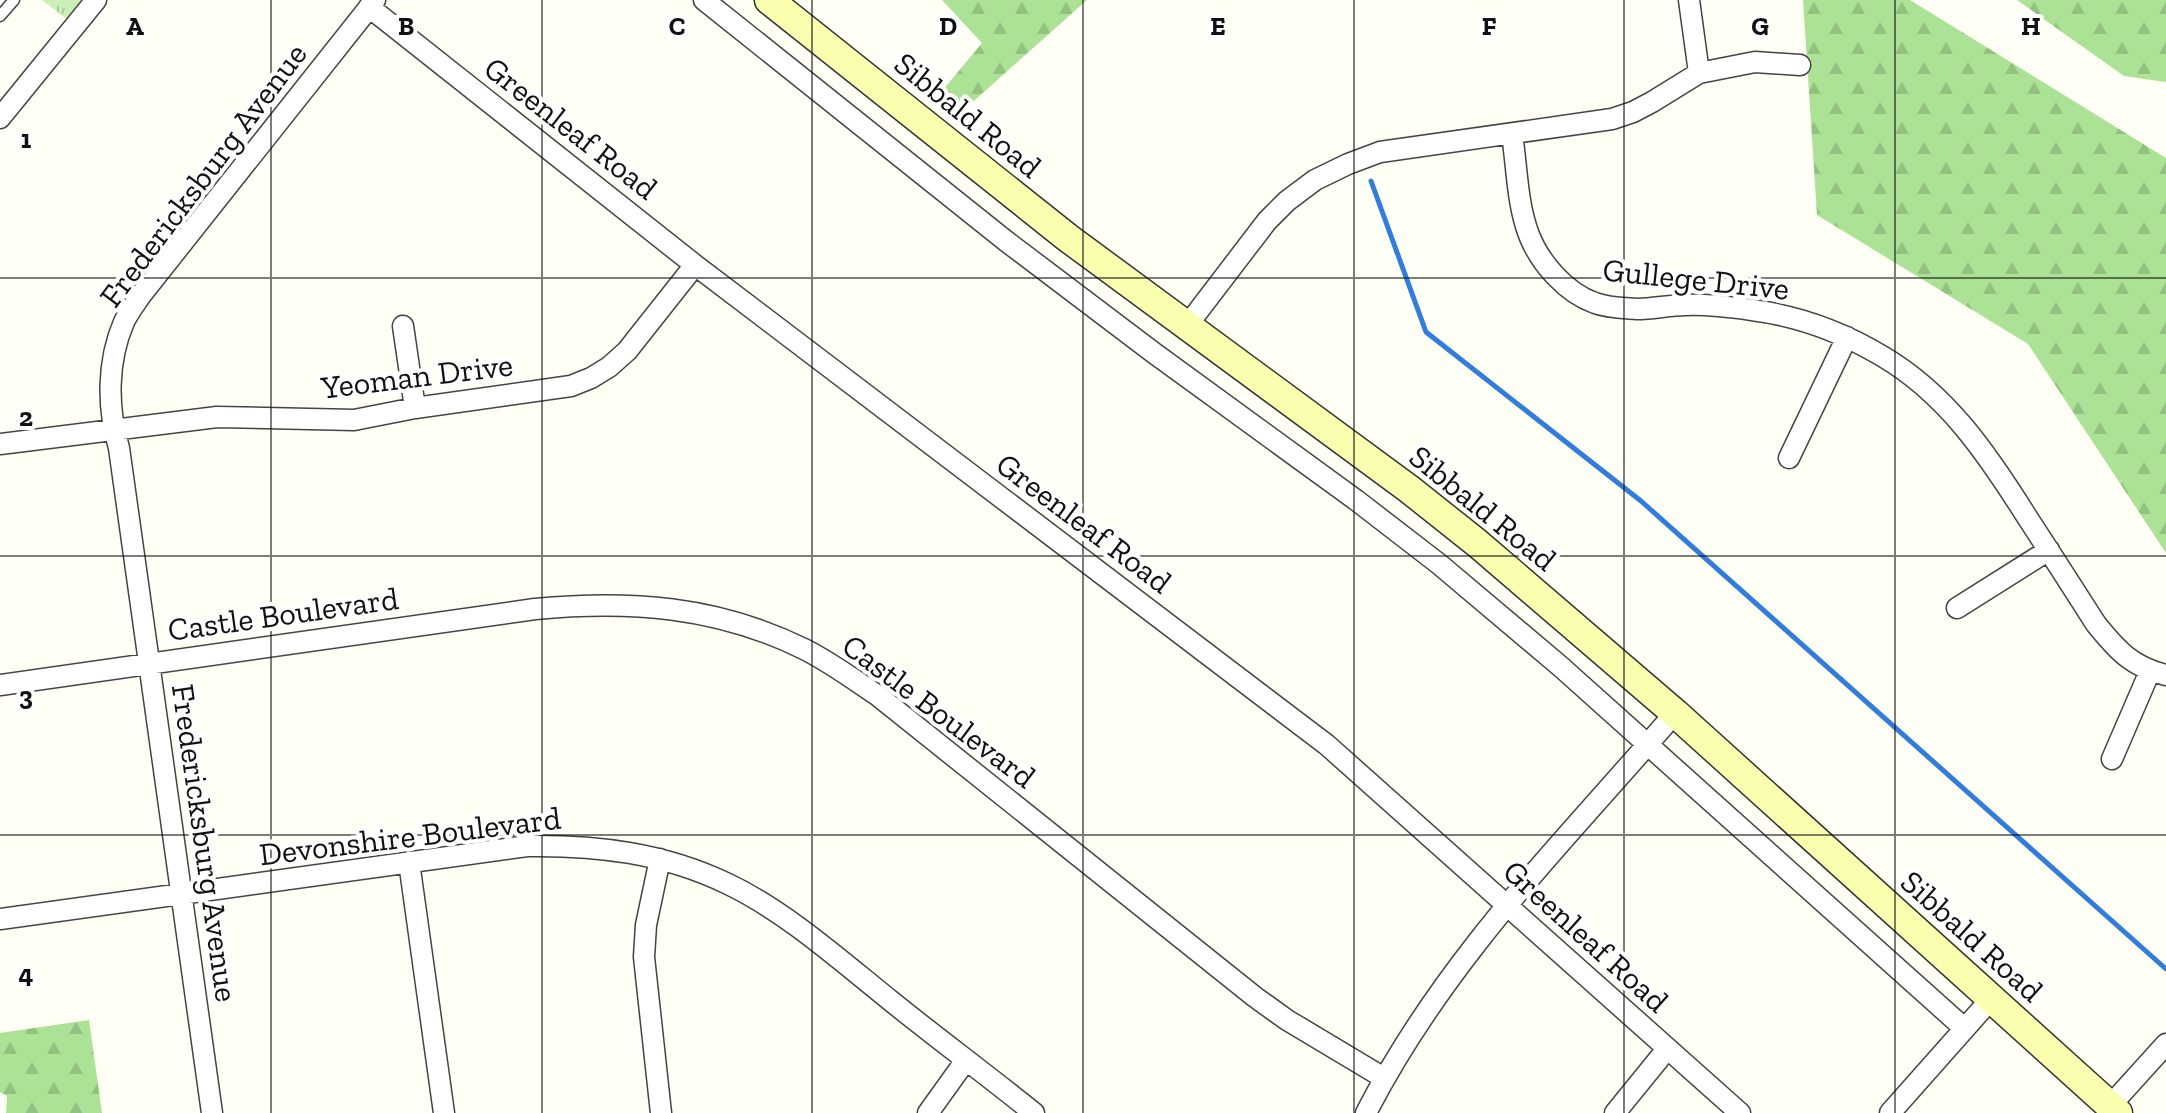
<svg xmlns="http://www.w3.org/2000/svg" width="2166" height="1113" font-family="'Zilla Slab',serif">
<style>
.forest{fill:url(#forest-firs)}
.park{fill:url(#park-tufts)}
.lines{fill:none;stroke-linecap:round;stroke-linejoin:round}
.stream{stroke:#327cdb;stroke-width:5}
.lane-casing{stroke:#444;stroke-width:13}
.street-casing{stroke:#444;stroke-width:23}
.secondary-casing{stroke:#333;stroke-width:31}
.lane{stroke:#fff;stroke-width:10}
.street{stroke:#fff;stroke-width:20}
.secondary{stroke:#faffb0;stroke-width:28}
.grid{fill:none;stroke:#111;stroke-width:2;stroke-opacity:0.55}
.labels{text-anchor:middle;stroke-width:8;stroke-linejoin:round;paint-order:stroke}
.street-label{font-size:32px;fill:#111;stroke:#fff}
.grid-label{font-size:26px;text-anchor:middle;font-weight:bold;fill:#111;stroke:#fff;stroke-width:8;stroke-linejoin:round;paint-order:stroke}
</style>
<defs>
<pattern id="forest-firs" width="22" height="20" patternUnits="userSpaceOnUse" patternTransform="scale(2)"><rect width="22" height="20" fill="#ace296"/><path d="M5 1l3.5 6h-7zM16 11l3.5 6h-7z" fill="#93c180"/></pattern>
<pattern id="park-tufts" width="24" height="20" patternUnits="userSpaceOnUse" patternTransform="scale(2)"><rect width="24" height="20" fill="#ccefb9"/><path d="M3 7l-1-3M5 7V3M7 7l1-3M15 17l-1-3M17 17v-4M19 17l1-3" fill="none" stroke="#aecc9e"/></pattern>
</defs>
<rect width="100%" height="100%" fill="#fffff5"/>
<!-- forest -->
<path class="forest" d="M942,0H1087L966,108L942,91L982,43Z
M1803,0H1910L2166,158V553L2028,344L1817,215Z
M2017,0H2166V82L2124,76Z
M89,1020L102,1113H6L7,1096L0,1092V1033Z"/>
<!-- park -->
<path class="park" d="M42,0H84L68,20Z"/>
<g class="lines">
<!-- stream -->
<path class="stream" d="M1371,181L1426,332L1641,501L2166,969"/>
<!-- lane casing -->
<g class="lane-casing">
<path id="lane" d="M0,16L14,0"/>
</g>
<!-- street casing -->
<g class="street-casing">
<path id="street" d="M704,0L1006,241L1154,353L1356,500L1439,564L1560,666L1964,1028
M1689,0L1699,73
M369,7L695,265L1327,745L1740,1113
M0,118L96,0
M1512,134C1517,167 1517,204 1529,235C1540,263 1566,293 1595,303C1608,308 1624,308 1637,309C1653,309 1670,305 1686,305C1708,304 1730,307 1752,310C1799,316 1842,332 1882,356C1947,394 1988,455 2027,517C2050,552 2073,588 2096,624C2117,650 2132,667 2166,675
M403,326L415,408
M1186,327L1267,221L1287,201L1315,180L1348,164L1380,152L1612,119L1633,112L1652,102L1699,73L1755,62L1800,65
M0,444L217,417L354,420L415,408L571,386L591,378L609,367L627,351L695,265
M1789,458L1847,337
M1957,608L2049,550
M0,685L535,609C629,600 717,606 804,649C830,662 853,679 877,695L1255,997L1287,1020L1384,1078
M2112,759L2150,671
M660,859L646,925L644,957L661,1113
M409,862L444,1113
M0,919L527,846C597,845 664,853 728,884C785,911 841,961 891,1001C938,1039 987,1075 1034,1113
M2110,1106L2166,1044
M212,1113L119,448C107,408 107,361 124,322C128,313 135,304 141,295L375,0
M928,1113L966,1060
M1366,1113C1445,959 1563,843 1675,713
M1615,1113L1667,1049
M1890,1113L1991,999"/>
</g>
<!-- secondary casing -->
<g class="secondary-casing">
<path id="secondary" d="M769,0L1068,238L1409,489L1477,543L1675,713L2118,1113"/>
</g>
<!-- lane -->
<use href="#lane" class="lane"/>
<!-- street -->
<use href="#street" class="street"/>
<!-- secondary -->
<use href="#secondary" class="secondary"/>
</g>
<!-- grid -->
<path class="grid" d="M271,0V1113M542,0V1113M812,0V1113M1083,0V1113M1354,0V1113M1624,0V1113M1895,0V1113M0,278H2166M0,556H2166M0,835H2166"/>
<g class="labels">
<!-- street labels -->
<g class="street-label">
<text transform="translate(968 115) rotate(39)" y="11">Sibbald Road</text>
<text transform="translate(571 128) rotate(38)" y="11">Greenleaf Road</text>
<text transform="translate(203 175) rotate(-53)" y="11">Fredericksburg Avenue</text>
<text transform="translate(1696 279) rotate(6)" y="11">Gullege Drive</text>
<text transform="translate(417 376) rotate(-7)" y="11">Yeoman Drive</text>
<text transform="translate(1483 508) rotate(39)" y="11">Sibbald Road</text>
<text transform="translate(1084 523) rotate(37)" y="11">Greenleaf Road</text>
<text transform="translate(283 614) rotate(-8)" y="11">Castle Boulevard</text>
<text transform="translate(939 711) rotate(37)" y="11">Castle Boulevard</text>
<text transform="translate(410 836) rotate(-7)" y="11">Devonshire Boulevard</text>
<text transform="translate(205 843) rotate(82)" y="11">Fredericksburg Avenue</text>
<text transform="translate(1586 936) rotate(42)" y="11">Greenleaf Road</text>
<text transform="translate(1972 936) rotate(42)" y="11">Sibbald Road</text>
</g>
</g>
<g class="grid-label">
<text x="135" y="35">A</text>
<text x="406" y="35">B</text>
<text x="677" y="35">C</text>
<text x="948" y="35">D</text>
<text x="1218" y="35">E</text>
<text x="1489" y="35">F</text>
<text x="1760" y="35">G</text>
<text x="2031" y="35">H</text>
<text x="26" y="148">1</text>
<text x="26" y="426">2</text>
<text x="26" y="705">3</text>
<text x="26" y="983">4</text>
</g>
</svg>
